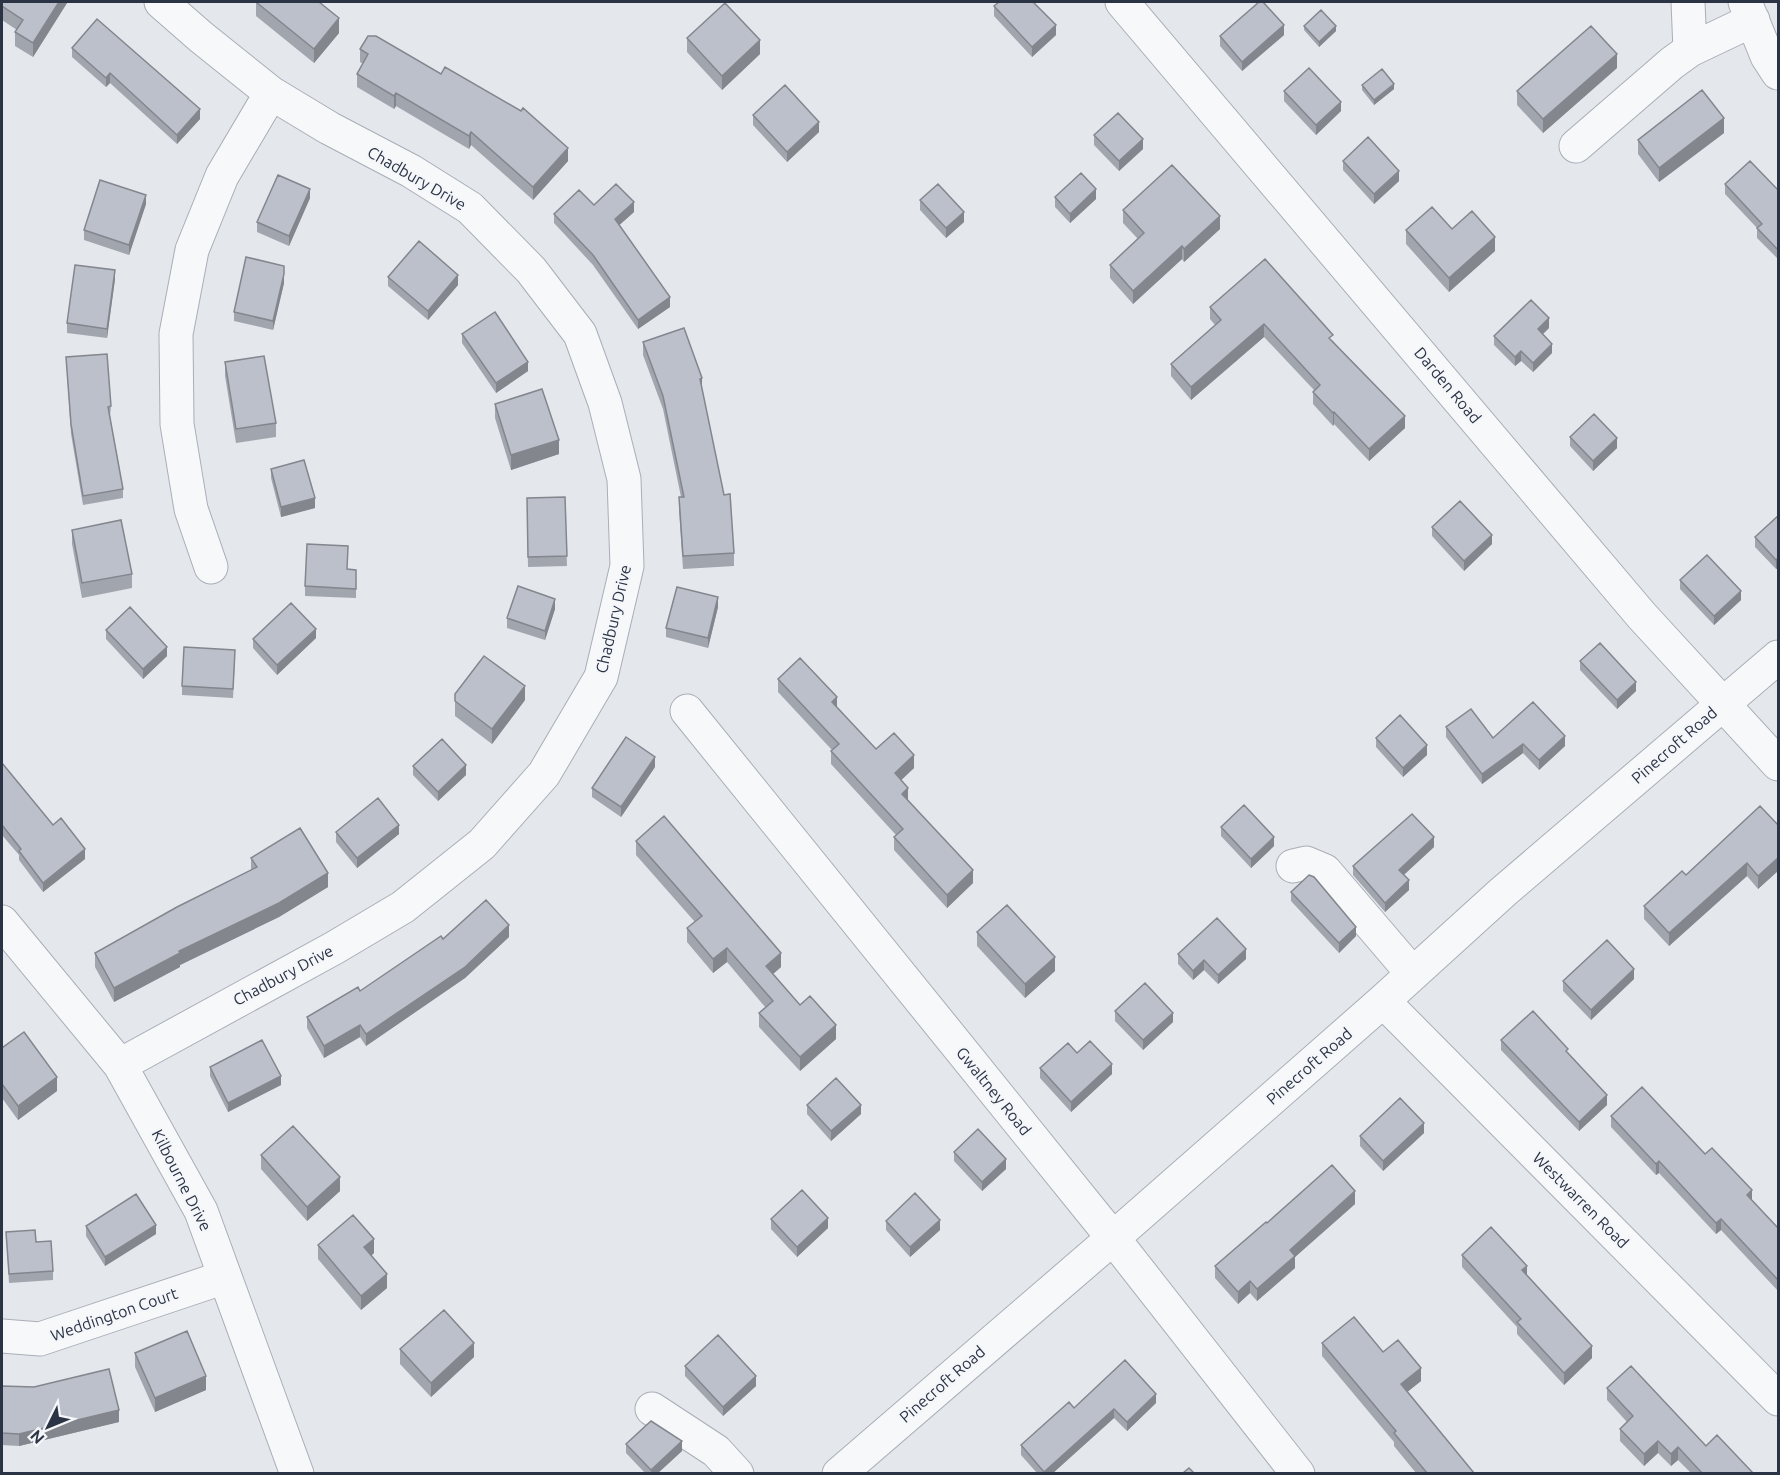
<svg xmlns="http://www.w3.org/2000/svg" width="1780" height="1475" font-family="Ubuntu,sans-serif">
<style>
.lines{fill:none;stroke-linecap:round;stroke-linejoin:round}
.minor-casing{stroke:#a9aeb7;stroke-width:35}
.minor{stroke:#f7f8fa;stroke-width:33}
.wall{fill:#a1a5ae}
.shaded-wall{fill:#83868d}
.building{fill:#bbc0ca;stroke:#83868d;stroke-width:1.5}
.labels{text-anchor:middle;stroke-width:4.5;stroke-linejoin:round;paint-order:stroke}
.street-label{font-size:16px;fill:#2b3445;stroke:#f4f6f9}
</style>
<rect width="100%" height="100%" fill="#e4e7ec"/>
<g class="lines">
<!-- minor casing -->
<g class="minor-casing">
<path id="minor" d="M1122,2L1642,616L1778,764
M1688,2L1690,50
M1745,2L1767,56L1778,73
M1576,146L1672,63L1690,50L1753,20
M211,567L191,509L177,424L176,334L192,250L222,176L271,93
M687,711L1113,1238L1298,1474
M1293,866L1306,863L1325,871L1413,974
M2,922L120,1065L201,1211L297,1474
M1383,1001L1778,1399
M120,1065L334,948L403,907L482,844L544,774L601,677L627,566L624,479L605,403L580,334L531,270L470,208L411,171L329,128L271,93L201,37L161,2
M2,1336L40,1339L225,1277
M652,1409L716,1451L737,1474
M839,1474L1113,1238L1383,1001L1503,892L1778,657"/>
</g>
<!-- minor -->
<use href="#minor" class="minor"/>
</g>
<!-- wall -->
<path class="wall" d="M2,2H67V3L33,57L15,46V32L17,30L2,20Z
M256,2L339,33L314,63L256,16Z
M994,6L1056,35L1032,57L994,16Z
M1304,26L1336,31L1319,47L1304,30Z
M1284,35L1242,71L1220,46V36Z
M687,38L760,54L722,90L687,52Z
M72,48L200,119L177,144L110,83L106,87L72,57Z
M360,49L568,161L533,200L471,145L469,149L396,106L394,109L357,87V74L363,64L360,62Z
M1617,68L1543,133L1517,105V91Z
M1362,85L1394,89L1374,105L1362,90Z
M1284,91L1341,111L1316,135L1284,101Z
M753,115L819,132L787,162L753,125Z
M1724,133L1659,182L1638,154V140Z
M1094,135L1143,149L1119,171L1094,145Z
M1343,161L1399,181L1374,204L1343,170Z
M1725,184L1779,191V260L1757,238V228L1725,194Z
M1055,197L1096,199L1070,223L1055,207Z
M310,198L289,246L257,232V222Z
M920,200L964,222L946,238L920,210Z
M146,204L129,255L84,240V230Z
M594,205L634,212L619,225L670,307L638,329L593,265L554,223V214Z
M1123,210L1220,229L1184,262L1182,259L1133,304L1110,278V265L1138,239L1123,223Z
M1452,229L1495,251L1449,292L1406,244V230Z
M388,277L458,285L428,320L388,286Z
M115,279L107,338L67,333V323Z
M284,283L273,330L234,321V312Z
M1210,307L1333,341L1405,428L1369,461L1334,424L1333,426L1313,404V392L1314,390L1264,337L1191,400L1171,376V364L1215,325L1210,319Z
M1549,328L1542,334L1552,353L1533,372L1521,361L1515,366L1494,345V336Z
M462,334L528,371L496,393L462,343Z
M643,342L702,390L734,553V566L683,569L679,510V497H681L663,409L643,355Z
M66,357L111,406L110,416L123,489V498L83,505L71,434Z
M225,362L276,423V437L236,443L225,376Z
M495,404L559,454L511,470L495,418Z
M1570,437L1617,448L1593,471L1570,446Z
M271,469L315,508L281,517L271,478Z
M565,497L567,566L528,567L527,498Z
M1779,515V567L1776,569L1755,547V537Z
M1432,527L1492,544L1464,571L1432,536Z
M72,530L132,574V588L82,598L72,544Z
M348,569L356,570V598L305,596V586Z
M1680,580L1741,600L1714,625L1680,589Z
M718,607L708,648L666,637V628Z
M555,609L545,640L507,628V618Z
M106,630L167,656L143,679L106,639Z
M316,638L277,675L253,648V639Z
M235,659L233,698L182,695V686Z
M1580,661L1636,691L1617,709L1580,670Z
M778,679L837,708L876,749L914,768L901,780L908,801L973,883L947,908L894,850V837L896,835L831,764V751L832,750L778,692Z
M455,694L525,700L492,744L455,716Z
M1446,727L1493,738L1565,746L1539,770L1523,753L1482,784L1446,737Z
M1376,738L1427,755L1403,777L1376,747Z
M2,763L53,825L85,859L43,892L19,860V855L2,835Z
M413,766L466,775L438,801L413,775Z
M655,767L621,817L592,797V788Z
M1779,826V870L1758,889L1747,876L1669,946L1644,919V906L1686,875Z
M1221,827L1274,846L1251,868L1221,836Z
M336,832L399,834L357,868L336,842Z
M636,841L781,967L773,974L800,1005L836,1039L800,1071L759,1027V1013L766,1008L727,962L713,973L687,942V928L695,922L636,855Z
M1434,847L1404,875L1409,890L1385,912L1353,875V866Z
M251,858L328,887L279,917L180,965V967L114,1002L95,967V953L251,870Z
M1291,892L1356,936L1339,953L1291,901Z
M977,932L1055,971L1025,998L977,946Z
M509,937L465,978L366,1046L360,1037L324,1058L307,1028V1017L360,991L443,939Z
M1178,954L1246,959L1218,984L1204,970L1193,980L1178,964Z
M1634,979L1591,1020L1563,991V981Z
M1115,1011L1173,1022L1143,1050L1115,1021Z
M1501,1040L1568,1054L1607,1105L1579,1131L1501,1050Z
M2,1048L57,1091L18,1120L2,1098Z
M1077,1053L1112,1074L1071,1112L1040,1078V1068Z
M210,1067L281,1085L228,1112L210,1076Z
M807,1105L861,1114L831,1141L807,1114Z
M1611,1116L1705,1154L1752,1200L1779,1229V1292L1721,1230L1716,1234L1659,1173L1656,1175L1611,1127Z
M1424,1133L1383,1171L1360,1146V1136Z
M954,1152L1006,1169L982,1191L954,1161Z
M261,1155L340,1191L307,1221L261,1169Z
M1355,1204L1295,1257V1268L1257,1301L1250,1293L1238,1304L1215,1278V1266L1267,1223Z
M771,1219L828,1228L797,1257L771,1229Z
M886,1221L940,1230L910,1257L886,1230Z
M86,1226L156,1234L105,1266L86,1236Z
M6,1232L53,1271V1280L9,1283Z
M318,1245L374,1253L371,1256L387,1288L361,1310L318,1259Z
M1462,1255L1527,1276L1592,1358L1564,1385L1517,1334V1327L1462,1267Z
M1322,1343L1383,1352L1421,1381L1407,1392L1474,1473H1416L1394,1446V1442L1322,1356Z
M400,1349L474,1357L431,1397L400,1364Z
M135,1353L206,1390L155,1412L135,1367Z
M685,1366L756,1386L723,1416L685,1376Z
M2,1386L119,1422L19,1446L2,1445Z
M1607,1388L1706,1446L1753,1473H1691L1678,1460L1671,1466L1658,1453L1644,1466L1620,1441V1429L1627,1422L1607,1400Z
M1156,1403L1127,1431L1114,1418L1053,1473H1037L1021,1455V1445L1074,1408Z
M626,1444L682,1451L658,1473H645L626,1453Z"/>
<!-- shaded-wall -->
<path class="shaded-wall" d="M59,2H67V3L33,57V43Z
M339,18V33L314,63V49Z
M1056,25V35L1032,57V47Z
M1284,25V35L1242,71V62Z
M1336,26V31L1319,47V42Z
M760,40V54L722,90V76Z
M1617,54V68L1543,133V119Z
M110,73V83L106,87V78Z
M1394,84V89L1374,105V100Z
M396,93V106L394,109V96Z
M1341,102V111L1316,135V125Z
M200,109V119L177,144V135Z
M1724,118V133L1659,182V168Z
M819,122V132L787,162V152Z
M471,132V145L469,149V136Z
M1143,139V149L1119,171V161Z
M568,148V161L533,200V187Z
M1399,171V181L1374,204V194Z
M310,189V198L289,246V236Z
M1096,189V199L1070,223V214Z
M146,195V204L129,255V245Z
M634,202V212L615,229V219Z
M964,212V222L946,238V228Z
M1220,216V229L1184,262V249Z
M1495,237V251L1449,292V278Z
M1182,246V259L1133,304V291Z
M115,270V279L107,338V329Z
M284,274V283L273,330V321Z
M458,275V285L428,320V311Z
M670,297V307L638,329V320Z
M1549,318V328L1538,339V329Z
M1264,324V337L1191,400V387Z
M1552,344V353L1533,372V363Z
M1521,351V361L1515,366V357Z
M528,362V371L496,393V383Z
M702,378V390L700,379Z
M1334,412V424L1333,426V413Z
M1405,416V428L1369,461V449Z
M1617,438V448L1593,471V461Z
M559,440V454L511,470V455Z
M315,498V508L281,517V507Z
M1492,535V544L1464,571V561Z
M1779,557V567L1776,569V560Z
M1741,591V600L1714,625V616Z
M718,597V607L708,648V638Z
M555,599V609L545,640V631Z
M316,629V638L277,675V665Z
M167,647V656L143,679V669Z
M1636,682V691L1617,709V700Z
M525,686V700L492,744V729Z
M837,697V711L832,702Z
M1565,736V746L1539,770V760Z
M1523,744V753L1482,784V774Z
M1427,745V755L1403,777V768Z
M914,755V768L895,786V773Z
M655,757V767L621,817V807Z
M466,765V775L438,801V792Z
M908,788V801L902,794Z
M399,825V834L357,868V858Z
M1274,837V846L1251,868V859Z
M1434,837V847L1399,879V870Z
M85,849V859L43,892V883Z
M1779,857V870L1758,889V876Z
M1747,863V876L1669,946V933Z
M973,870V883L947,908V895Z
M328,873V887L279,917L180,965V967L114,1002V988L179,951Z
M1409,880V890L1385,912V903Z
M509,925V937L465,978L366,1046V1034Z
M1356,927V936L1339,953V943Z
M727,948V962L713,973V959Z
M1246,949V959L1218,984V975Z
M781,953V967L766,980V966Z
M1055,957V971L1025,998V984Z
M1204,960V970L1193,980V971Z
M1634,969V979L1591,1020V1010Z
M1173,1013V1022L1143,1050V1040Z
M360,1025V1037L324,1058V1046Z
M836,1025V1039L800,1071V1057Z
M1112,1064V1074L1071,1112V1102Z
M281,1076V1085L228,1112V1103Z
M57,1077V1091L18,1120V1106Z
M1607,1095V1105L1579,1131V1122Z
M861,1105V1114L831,1141V1131Z
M1424,1123V1133L1383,1171V1161Z
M1006,1159V1169L982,1191V1182Z
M1659,1161V1173L1656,1175V1164Z
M340,1177V1191L307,1221V1207Z
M1752,1190V1202L1747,1195Z
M1355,1191V1204L1295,1257V1268L1257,1301V1289L1290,1250Z
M828,1218V1228L797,1257V1247Z
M1721,1219V1230L1716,1234V1223Z
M940,1220V1230L910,1257V1247Z
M156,1225V1234L105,1266V1257Z
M374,1239V1253L364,1262V1247Z
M1527,1266V1278L1522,1270Z
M387,1274V1288L361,1310V1296Z
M1250,1281V1293L1238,1304V1292Z
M474,1343V1357L431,1397V1383Z
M1592,1346V1358L1564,1385V1373Z
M1421,1368V1381L1401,1397V1384Z
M206,1376V1390L155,1412V1398Z
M756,1376V1386L723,1416V1407Z
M1156,1394V1403L1127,1431V1422Z
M1114,1409V1418L1053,1473H1044V1472Z
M119,1410V1422L19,1446V1434Z
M682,1441V1451L658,1473H651V1470Z
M1658,1441V1453L1644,1466V1454Z
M1678,1447V1460L1671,1466V1454Z"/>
<!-- building -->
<path class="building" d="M2,2H59L33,43L15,32L23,20L2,6Z
M256,2H319L339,18L314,49Z
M999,2H1033L1056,25L1032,47L994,6Z
M1259,2H1263L1284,25L1242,62L1220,36Z
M725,3L760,40L722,76L687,38Z
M1321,10L1336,26L1319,42L1304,26Z
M97,19L200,109L177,135L110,73L106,78L72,48Z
M1591,26L1617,54L1543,119L1517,91Z
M368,36H376L441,74L445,67L521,111L523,108L568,148L533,187L471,132L469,136L396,93L394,96L357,74L368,54L360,49Z
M1309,68L1341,102L1316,125L1284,91Z
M1382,69L1394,84L1374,100L1362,85Z
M785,85L819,122L787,152L753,115Z
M1702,90L1724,118L1659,168L1638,140Z
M1118,113L1143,139L1119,161L1094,135Z
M1368,137L1399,171L1374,194L1343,161Z
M1750,161L1779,191V251L1757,228L1762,224L1725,184Z
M1172,165L1220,216L1184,249L1182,246L1133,291L1110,265L1144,233L1123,210Z
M1081,173L1096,189L1070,214L1055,197Z
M278,175L310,189L289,236L257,222Z
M100,180L146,195L129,245L84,230Z
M616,184L634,202L615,219L670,297L638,320L593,255L554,214L579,190L594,205Z
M938,184L964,212L946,228L920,200Z
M1432,207L1452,229L1472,211L1495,237L1449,278L1406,230Z
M419,241L458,275L428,311L388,277Z
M246,257L284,266V274L273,321L234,312Z
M1265,259L1333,335L1329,338L1405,416L1369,449L1334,412L1333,413L1313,392L1320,385L1264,324L1191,387L1171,364L1221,320L1210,307Z
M75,265L115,270L107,329L67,323Z
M1531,300L1549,318L1538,329L1552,344L1533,363L1521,351L1515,357L1494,336Z
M495,312L528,362L496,383L462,334Z
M684,328L702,378L700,379L724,495L730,494L734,553L683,556L679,497H684L663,396L643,342Z
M107,354L111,406L108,407L123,489L83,496L71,424L66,357Z
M264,356L276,423L236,429L225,362Z
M542,389L559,440L511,455L495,404Z
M1594,414L1617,438L1593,461L1570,437Z
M304,460L315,498L281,507L271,469Z
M565,497L567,556L528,557L527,498Z
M1460,501L1492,535L1464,561L1432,527Z
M1779,515V557L1776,560L1755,537Z
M121,520L132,574L82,583L72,530Z
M307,544L348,546L347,569L356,570V589L305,586Z
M1707,555L1741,591L1714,616L1680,580Z
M518,586L555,599L545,631L507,618Z
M677,587L718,597L708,638L666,628Z
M291,603L316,629L277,665L253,639Z
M130,607L167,647L143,669L106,630Z
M1600,643L1636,682L1617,700L1580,661Z
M184,647L235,650L233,689L182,686Z
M484,656L525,686L492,729L455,701V694Z
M800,658L837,697L832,702L876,749L894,733L914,755L895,773L908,788L902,794L973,870L947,895L894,837L903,829L831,751L839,744L778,679Z
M1533,702L1565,736L1539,760L1523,744L1482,774L1446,727L1471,709L1493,738Z
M1400,715L1427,745L1403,768L1376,738Z
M626,737L655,757L621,807L592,788Z
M442,739L466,765L438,792L413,766Z
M2,763L53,825L61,818L85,849L43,883L19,851L21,849L2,825Z
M378,798L399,825L357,858L336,832Z
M1244,805L1274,837L1251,859L1221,827Z
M1760,806L1779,826V857L1758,876L1747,863L1669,933L1644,906L1682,871L1686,875Z
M1412,814L1434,837L1399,870L1409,880L1385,903L1353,866Z
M664,816L781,953L766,966L800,1005L810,996L836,1025L800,1057L759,1013L773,1001L727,948L713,959L687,928L702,916L636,841Z
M300,828L328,873L279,903L179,951L180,953L114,988L95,953L177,907L257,867L251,858Z
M1309,875L1314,877L1356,927L1339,943L1291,892Z
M486,900L509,925L465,967L366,1034L360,1025L324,1046L307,1017L358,987L360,991L441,936L443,939Z
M1007,905L1055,957L1025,984L977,932Z
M1217,918L1246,949L1218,975L1204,960L1193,971L1178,954Z
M1607,940L1634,969L1591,1010L1563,981Z
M1145,983L1173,1013L1143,1040L1115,1011Z
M1533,1011L1568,1049L1566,1051L1607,1095L1579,1122L1501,1040Z
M24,1032L57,1077L18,1106L2,1084V1048Z
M262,1040L281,1076L228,1103L210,1067Z
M1090,1041L1112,1064L1071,1102L1040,1068L1068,1043L1077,1053Z
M836,1078L861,1105L831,1131L807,1105Z
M1642,1087L1705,1154L1712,1148L1752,1190L1747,1195L1779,1229V1281L1721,1219L1716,1223L1659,1161L1656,1164L1611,1116Z
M1400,1098L1424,1123L1383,1161L1360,1136Z
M293,1126L340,1177L307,1207L261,1155Z
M978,1129L1006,1159L982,1182L954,1152Z
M1332,1165L1355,1191L1290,1250L1295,1256L1257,1289L1250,1281L1238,1292L1215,1266L1266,1222L1267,1223Z
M802,1190L828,1218L797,1247L771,1219Z
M915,1193L940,1220L910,1247L886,1221Z
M136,1194L156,1225L105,1257L86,1226Z
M353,1215L374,1239L364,1247L387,1274L361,1296L318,1245Z
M1491,1227L1527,1266L1522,1270L1592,1346L1564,1373L1517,1322L1521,1319L1462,1255Z
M35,1230L36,1242L51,1241L53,1271L9,1274L6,1232Z
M444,1310L474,1343L431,1383L400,1349Z
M1354,1317L1383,1352L1398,1340L1421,1368L1401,1384L1474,1473H1427L1394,1433L1396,1431L1322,1343Z
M187,1331L206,1376L155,1398L135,1353Z
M718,1335L756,1376L723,1407L685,1366Z
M1125,1360L1156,1394L1127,1422L1114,1409L1044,1472L1021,1445L1069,1402L1074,1408Z
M1631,1366L1706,1446L1717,1435L1753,1473H1702L1678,1447L1671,1454L1658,1441L1644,1454L1620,1429L1633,1416L1607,1388Z
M109,1369L119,1410L19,1434L2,1433V1386L34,1387Z
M651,1421L682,1441L651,1470L626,1444Z
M1189,1468L1194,1473H1183Z"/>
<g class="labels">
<!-- street labels -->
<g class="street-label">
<text transform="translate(417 178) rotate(30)" y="6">Chadbury Drive</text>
<text transform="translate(1448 385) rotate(50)" y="6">Darden Road</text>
<text transform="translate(613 619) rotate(-77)" y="6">Chadbury Drive</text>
<text transform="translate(1674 745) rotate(-41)" y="6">Pinecroft Road</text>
<text transform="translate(283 975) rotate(-28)" y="6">Chadbury Drive</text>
<text transform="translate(1309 1066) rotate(-41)" y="6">Pinecroft Road</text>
<text transform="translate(994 1091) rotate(51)" y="6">Gwaltney Road</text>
<text transform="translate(182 1180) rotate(63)" y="6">Kilbourne Drive</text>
<text transform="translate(1581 1200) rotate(45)" y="6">Westwarren Road</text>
<text transform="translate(114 1314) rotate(-19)" y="6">Weddington Court</text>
<text transform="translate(942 1384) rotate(-41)" y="6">Pinecroft Road</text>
</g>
</g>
<!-- border -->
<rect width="1780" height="1475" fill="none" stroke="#2b3445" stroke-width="6"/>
<!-- north arrow -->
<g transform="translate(48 1427) rotate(227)" stroke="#f4f6f9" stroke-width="4.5" paint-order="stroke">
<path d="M0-4.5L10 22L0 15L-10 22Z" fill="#2b3445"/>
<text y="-9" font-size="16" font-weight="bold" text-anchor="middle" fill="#2b3445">N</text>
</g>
</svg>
